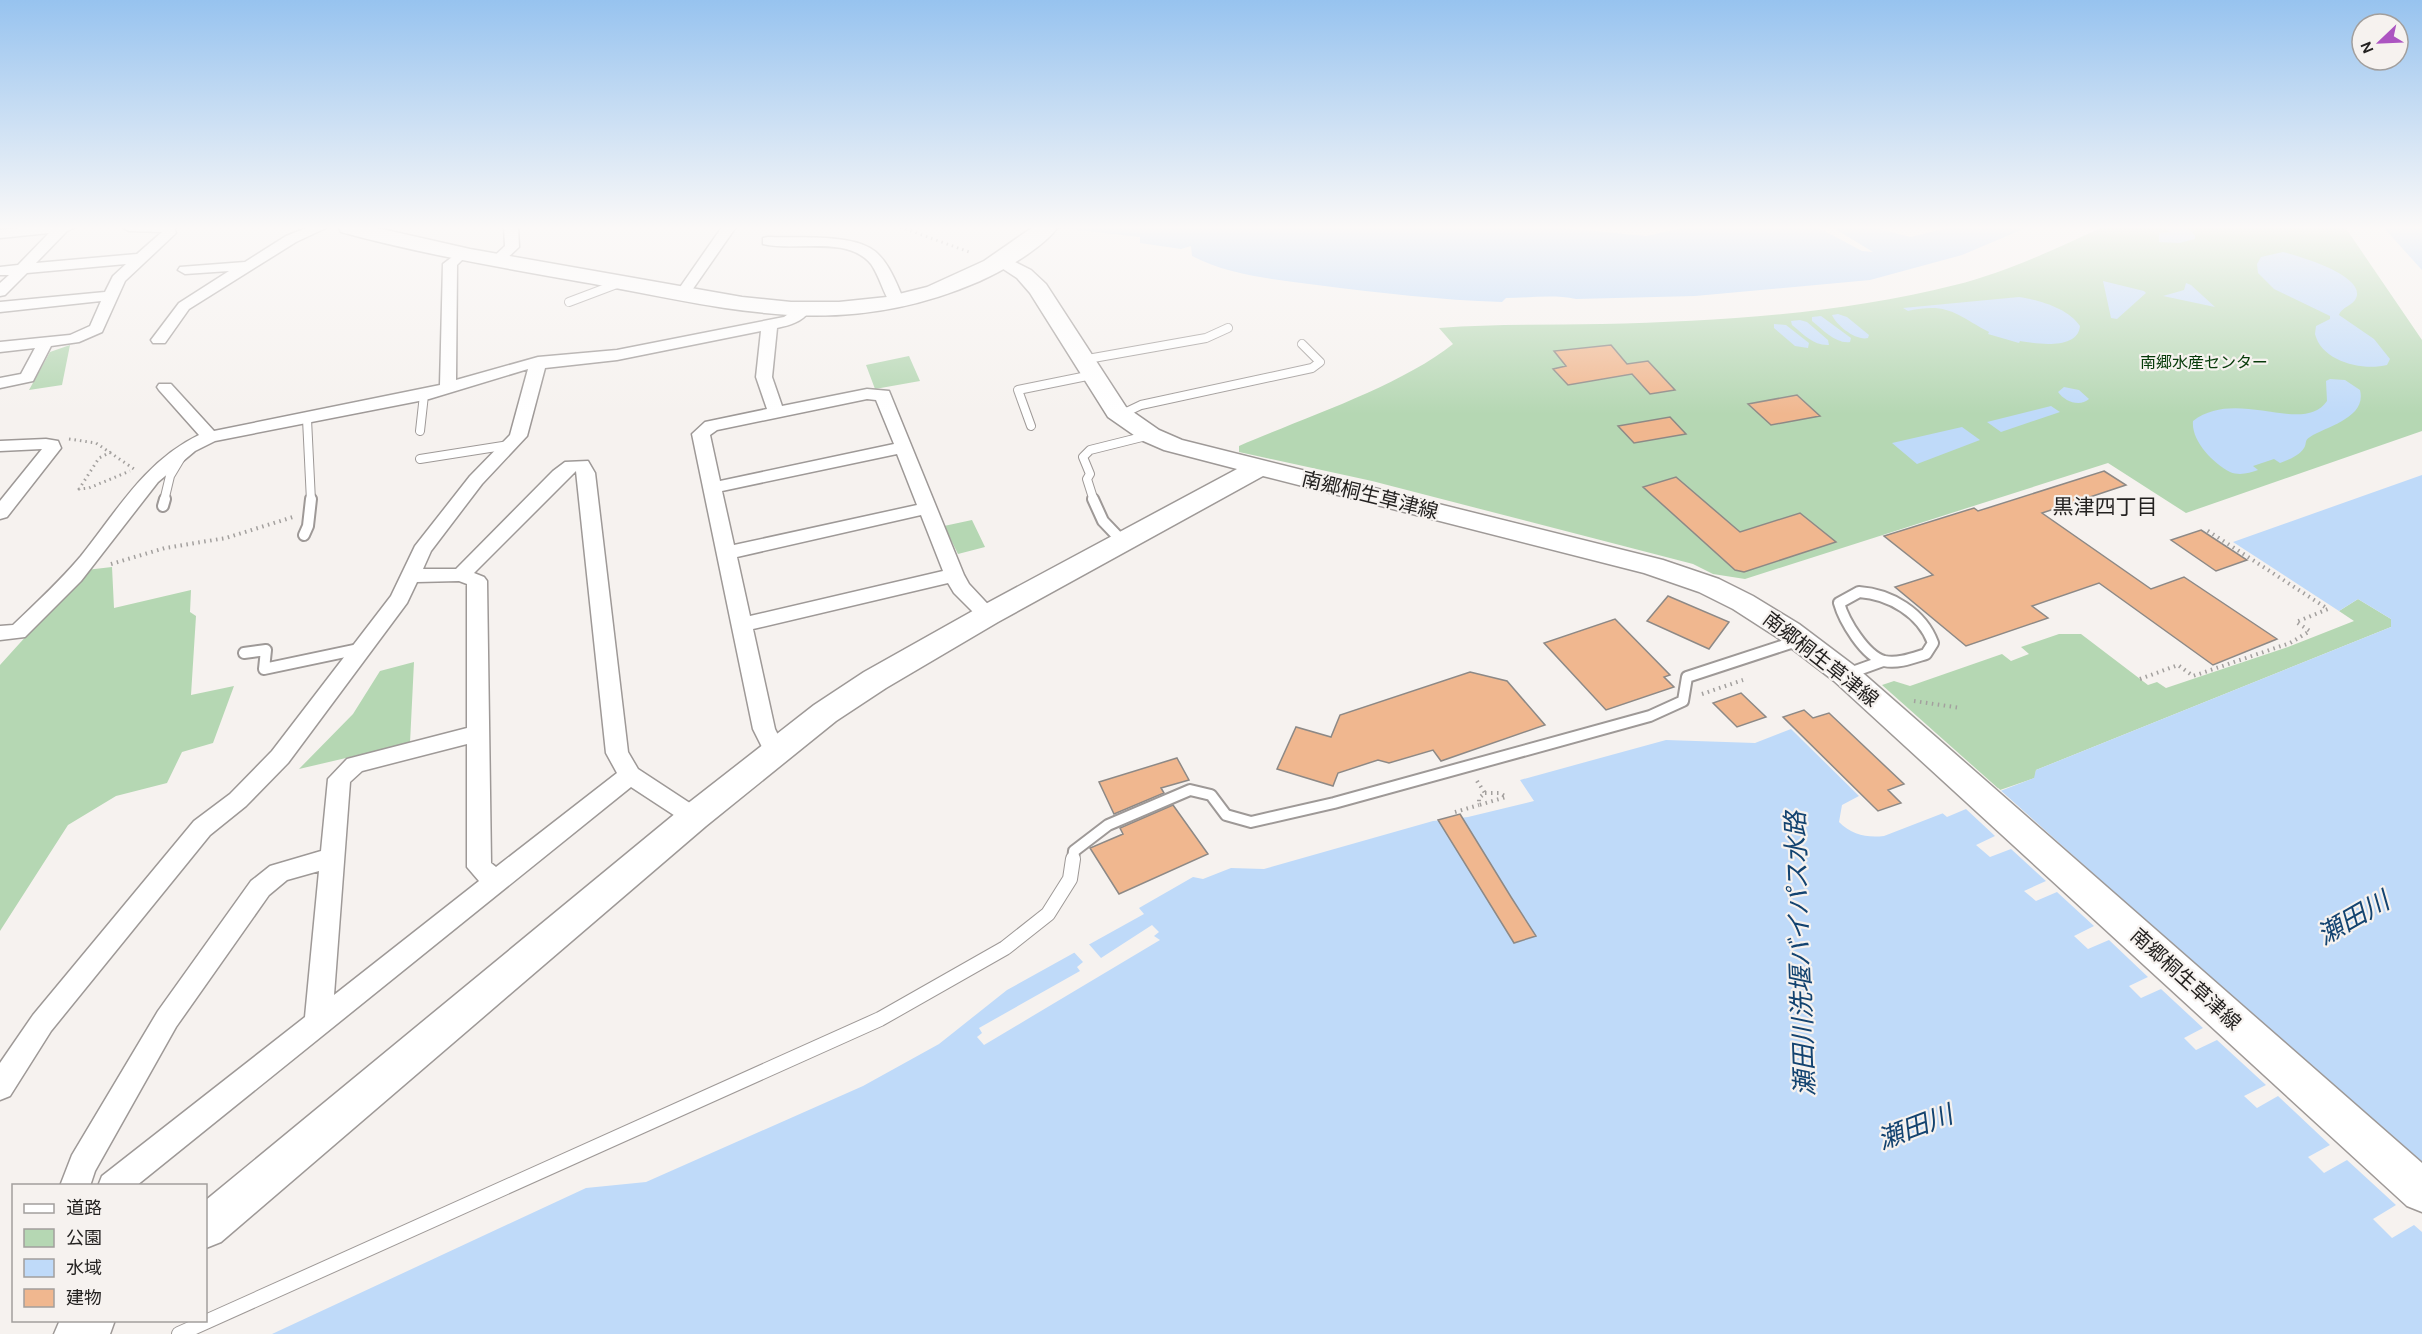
<svg xmlns="http://www.w3.org/2000/svg" width="2422" height="1334" font-family="Karla,'Noto Sans JP',sans-serif">
<style>
.green{fill:#b5d7b3}
.water{fill:#bfdaf9}
.pier{fill:#f6f2ef}
.building{fill:#f0b78f;stroke:#8d8986;stroke-width:1.5}
.lines{fill:none;stroke-linecap:round;stroke-linejoin:round}
.lane-far2-casing{stroke:#9e9997;stroke-width:10}
.lane-far1-casing{stroke:#9e9997;stroke-width:14}
.lane-casing{stroke:#9e9997;stroke-width:16}
.street-casing{stroke:#9e9997;stroke-width:3}
.secondary-casing{stroke:#9e9997;stroke-width:3}
.primary-casing{stroke:#9e9997;stroke-width:3}
.path-far1{stroke:#a3a09e;stroke-width:3;stroke-dasharray:1.5 4;stroke-linecap:butt}
.path{stroke:#a3a09e;stroke-width:4;stroke-dasharray:1.5 4.5;stroke-linecap:butt}
.lane-far2{stroke:#fff;stroke-width:8}
.lane-far1{stroke:#fff;stroke-width:10}
.lane{stroke:#fff;stroke-width:14}
.street{fill:#fff;fill-rule:evenodd}
.secondary{fill:#fff;fill-rule:evenodd}
.primary{fill:#fff;fill-rule:evenodd}
.labels{text-anchor:middle;stroke-width:4.5;stroke-linejoin:round;paint-order:stroke}
.far-park-label{font-size:16px;fill:#073b0a;stroke:#f6f2ef}
.street-label{font-size:20px;fill:#242221;stroke:#f6f2ef}
.neighbourhood-label{font-size:21px;fill:#242221;stroke:#f6f2ef}
.near-water-label{font-size:26px;font-style:italic;fill:#134370;stroke:#f6f2ef}
</style>
<rect width="100%" height="100%" fill="#f6f2ef"/>
<!-- green -->
<path class="green" d="M2103,227H2345L2422,340V431L2186,513L2108,463L1745,579L1713,574L1693,564L1372,481L1239,452V446C1303,418 1399,387 1453,344L1439,328C1493,324 1548,325 1602,324C1721,321 1840,314 1955,285C2007,272 2055,249 2103,227Z
M70,345L62,385L29,390L50,352Z
M909,356L920,381L875,389L866,365Z
M972,520L985,547L958,554L944,526Z
M112,567L114,608L191,590L190,612L196,616L191,695L234,686L213,743L182,752L167,783L116,796L68,825L0,931V665L86,570Z
M2358,599L2391,619V627L2036,770L2035,778L2000,790L1882,685L1894,681L1910,686L2002,654L2011,661L2029,654L2021,647L2059,634H2081L2148,685L2157,682L2166,688L2288,647L2354,621L2339,611Z
M414,662L410,743L299,769L353,714L380,671Z"/>
<!-- water -->
<path class="water" d="M1051,227H1552L1646,236L1686,227H1817L1862,251L1873,252L1832,227H1886L1880,229L1910,237L1952,227H2028L1962,255L1870,280L1695,296L1576,299C1553,294 1529,298 1506,298L1502,302C1440,300 1379,293 1317,285C1274,279 1231,276 1192,256L1191,246L1181,249L1140,243V237Z
M2165,227H2186L2195,235V239L2179,243L2159,242V233L2169,232Z
M2383,227H2422V270Z
M2283,252C2299,256 2360,274 2357,295C2355,306 2342,306 2339,315L2374,339L2390,359L2387,365C2363,371 2322,362 2315,334L2316,326L2330,319V316L2274,289L2258,273L2257,264L2261,257Z
M2103,281L2144,291L2146,293L2117,319L2111,318Z
M2186,283L2191,285L2215,307L2163,296L2184,290Z
M2019,297C2039,300 2068,308 2080,326C2078,350 2037,344 2020,341L2019,343L1988,334L1989,332C1956,315 1949,302 1908,311L1903,308Z
M1838,314L1847,317L1869,335L1868,338C1856,341 1837,326 1832,315Z
M1821,316L1851,338L1850,342C1836,344 1823,330 1812,321V317Z
M1800,320L1807,322L1828,340L1829,345C1814,346 1803,334 1792,325L1791,321Z
M1774,324L1786,325L1809,343L1808,348L1795,346L1774,328Z
M2330,379L2345,380L2360,390C2367,418 2327,426 2310,437C2304,440 2307,444 2304,448C2299,456 2288,460 2280,463L2274,459L2253,466L2258,470C2249,473 2240,476 2230,472C2213,463 2191,441 2193,421C2237,387 2303,436 2327,401L2326,381Z
M2064,387L2079,390L2089,399C2080,407 2065,402 2058,392Z
M2051,406L2060,412L2001,432L1987,422Z
M1962,427L1980,440L1917,464L1892,443Z
M2422,475V1334H272L586,1188L646,1182L863,1086L939,1044L1007,990L1144,914L1139,908L1193,877L1203,879L1231,868L1264,869L1433,821L1468,817L1534,801L1520,780L1666,740L1755,743L1791,729L1859,796L1842,805L1839,822C1852,835 1867,838 1884,836L2034,778L2036,770L2391,627V619L2358,599L2339,611L2233,542Z"/>
<!-- pier -->
<path class="pier" d="M1998,788L2422,1169V1232L2414,1225L2392,1238L2373,1219L2396,1205L2347,1160L2324,1173L2308,1157L2330,1145L2278,1096L2257,1108L2244,1096L2266,1085L2217,1040L2196,1050L2184,1038L2203,1028L2161,989L2141,998L2129,986L2148,977L2109,940L2088,949L2074,936L2094,926L2057,892L2036,901L2024,891L2046,881L2011,849L1990,857L1976,845L1995,836L1966,809L1947,817L1940,811Z
M1152,925L1159,932L1154,936L1160,940L984,1045L977,1037L982,1033L979,1028L1080,971L1077,967L1083,962L1072,950L1087,942L1101,958Z"/>
<!-- building -->
<path class="building" d="M1611,345L1627,364L1648,361L1675,390L1650,394L1632,374L1568,385L1553,369L1566,366L1554,351Z
M1797,395L1820,416L1771,425L1748,404Z
M1670,417L1686,434L1634,443L1618,426Z
M2104,471L2126,485L2042,513L2151,589L2184,577L2277,639L2213,665L2099,583L2032,606L2048,618L1966,646L1895,587L1933,575L1884,536L1974,508L1978,511Z
M1676,477L1740,532L1800,513L1836,542L1744,572L1735,570L1643,487Z
M2201,530L2247,560L2216,571L2171,540Z
M1668,596L1729,622L1709,649L1647,621Z
M1615,619L1670,675L1664,677L1674,687L1606,710L1544,643Z
M1470,672L1507,681L1545,725L1441,761L1433,750L1389,763L1378,760L1338,773L1333,786L1277,769L1296,727L1331,737L1340,715Z
M1741,693L1766,717L1737,727L1713,703Z
M1804,710L1813,718L1829,713L1904,784L1888,790L1901,803L1878,811L1783,717Z
M1177,758L1189,780L1161,788L1164,793L1114,814L1099,782Z
M1173,805L1208,854L1119,894L1090,848L1123,834L1120,828Z
M1460,814L1511,897L1536,936L1514,943L1438,820Z"/>
<g class="lines">
<!-- lane-far2 casing -->
<g class="lane-far2-casing">
<path id="lane-far2" d="M569,302L622,282
M1082,360L1206,338L1228,328
M1120,415L1141,405L1312,368L1320,362L1302,344
M307,419L311,501
M1031,426L1018,390L1092,375
M420,431L424,395
M420,459L509,445
M164,501L170,476L182,456
M1094,501L1087,479L1090,474L1083,457L1090,450L1150,435"/>
</g>
<!-- lane-far1 casing -->
<g class="lane-far1-casing">
<path id="lane-far1" d="M1093,499L1103,521L1123,542
M163,506L165,499
M304,535L308,526L311,499
M1859,592C1890,594 1922,613 1933,643L1926,654C1913,658 1898,664 1884,661C1865,656 1844,621 1839,603Z
M244,653L266,650L264,669L359,649
M1847,674L1883,661
M1073,860L1074,851L1108,825L1190,790L1211,795L1226,815L1251,822L1334,803L1650,716L1683,701L1687,677L1800,640"/>
</g>
<!-- lane casing -->
<g class="lane-casing">
<path id="lane" d="M179,1334L880,1019L1005,948L1048,914L1070,879L1073,859"/>
</g>
<!-- street casing -->
<g class="street-casing">
<path id="street" d="M29,227H75L67,231L36,263L137,254L162,232L129,231L122,227H174L176,233L125,281L102,332L79,342L51,346L33,381L0,388V378L21,374L35,348L0,352V342L70,335L90,326L101,301L0,312V302L105,292L113,276L126,264L27,273L5,295L0,296V283L9,275H0V267L18,265L49,233L0,238V230Z
M309,227H328L296,242L189,309L165,343H153L151,340L179,303L229,271L185,274L178,270L180,267L245,262L286,236Z
M504,227H518L519,247L502,263H492L490,260L505,246Z
M722,227H736L688,296H678L676,293Z
M768,237C796,238 846,234 870,248C888,258 897,285 905,303L902,306H892C883,293 880,277 871,264C847,235 795,252 763,244V238Z
M460,251L467,255L457,265L456,380L538,357L617,350L784,317L797,308H807L810,311C801,322 791,325 777,328L772,377L782,406L867,389L889,391L964,575L969,584L998,615L995,620H981L954,593L948,583L753,629L775,729L786,751L783,757L775,759L767,757L753,729L692,434L705,422L767,409L756,377L761,331L617,360L545,368L527,436L482,484L431,551L423,569H456L553,471L565,462L588,461L595,473L628,752L638,769L702,811L706,817L702,823L694,826L686,823L631,787L136,1186H98L102,1176L305,1017L319,871L287,880L269,895L176,1027L95,1171L90,1186H60L72,1155L158,1011L251,881L270,866L321,851L328,779L347,759L467,728V584L459,581L417,582L407,603L288,763L246,806L210,835L51,1031L10,1096L0,1100V1063L33,1015L194,821L230,794L272,751L391,596L415,546L470,476L510,435L528,369L429,399L215,441L195,451L158,482L81,581L25,637L0,640V626L13,625C36,603 60,581 81,556C117,511 145,461 199,435L159,390L157,387L159,384H171L214,431L440,385L443,264ZM867,399L876,400L894,444L720,481L710,435L717,430ZM897,454L917,505L734,545L722,491ZM576,471L606,753L617,773L496,867L491,863L487,581L484,577L474,573ZM921,515L943,571L750,616L737,557ZM467,744V867L479,881L334,995L350,782L362,771Z
M46,439L58,441L61,448L7,517L0,519V501L42,449L0,451V441Z"/>
</g>
<!-- secondary casing -->
<g class="secondary-casing">
<path id="secondary" d="M1001,255L1031,270L1046,284L1126,407L1159,430L1182,440L1663,560L1719,579L1753,596L1799,624L1856,667L2422,1163V1212L2407,1206L1834,681L1778,638L1733,609L1699,592L1644,573L1263,476L998,622L886,688L836,721L706,826L221,1242L206,1248V1200L682,808L814,705L864,672L978,608L1237,469L1164,450L1141,440L1108,417L1030,293L1017,278L991,261L994,257Z
M60,1320H115L110,1334H54Z"/>
</g>
<!-- primary casing -->
<g class="primary-casing">
<path id="primary" d="M338,227H373L470,249L742,297L791,302H839L887,297L927,287L984,261L1033,227H1058C1044,247 1003,271 980,281C842,341 735,310 594,284C509,269 425,255 341,232Z"/>
</g>
<!-- path-far1 -->
<path class="path-far1" d="M900,227L972,253
M69,439L96,443L134,469
M111,452L99,458L79,489L89,488L130,471"/>
<!-- path -->
<path class="path" d="M111,564L165,548L226,538L293,517
M2140,679L2178,665L2193,676L2290,643L2310,631L2296,622L2328,609L2205,529
M1702,694L1743,680
M1914,701L1961,708
M1477,781L1485,793
M1485,793H1500L1506,797L1479,805V798Z
M1455,812L1479,805"/>
<!-- lane-far2 -->
<use href="#lane-far2" class="lane-far2"/>
<!-- lane-far1 -->
<use href="#lane-far1" class="lane-far1"/>
<!-- lane -->
<use href="#lane" class="lane"/>
<!-- street -->
<use href="#street" class="street"/>
<!-- secondary -->
<use href="#secondary" class="secondary"/>
<!-- primary -->
<use href="#primary" class="primary"/>
</g>
<!-- sky -->
<linearGradient id="sky" x2="0" y2="1"><stop stop-color="#97c3ef"/><stop offset="0.55" stop-color="#fbf9f8"/><stop offset="1" stop-color="#fbf9f8" stop-opacity="0"/></linearGradient>
<rect width="2422" height="414" fill="url(#sky)"/>
<g class="labels">
<!-- far-park labels -->
<g class="far-park-label">
<text x="2204" y="368">南郷水産センター</text>
</g>
<!-- street labels -->
<g class="street-label">
<text transform="translate(1370 495) rotate(14)" y="7">南郷桐生草津線</text>
<text transform="translate(1821 659) rotate(38)" y="7">南郷桐生草津線</text>
<text transform="translate(2186 979) rotate(42)" y="7">南郷桐生草津線</text>
</g>
<!-- neighbourhood labels -->
<g class="neighbourhood-label">
<text x="2105" y="514">黒津四丁目</text>
</g>
<!-- near-water labels -->
<g class="near-water-label">
<text transform="translate(2353 918) rotate(-30)" y="9">瀬田川</text>
<text transform="translate(1800 954) rotate(-92)" y="9">瀬田川洗堰バイパス水路</text>
<text transform="translate(1915 1127) rotate(-21)" y="9">瀬田川</text>
</g>
</g>
<!-- legend -->
<rect x="12" y="1184" width="195" height="138" fill="#f6f2ef" stroke="#a29f9d" stroke-width="1.5"/>
<rect x="24" y="1204" width="30" height="9" fill="#ffffff" stroke="#a29f9d" stroke-width="1.5"/>
<text x="66" y="1214" font-size="18" fill="#242221">道路</text>
<rect x="24" y="1229" width="30" height="18" fill="#b5d7b3" stroke="#a29f9d" stroke-width="1.5"/>
<text x="66" y="1244" font-size="18" fill="#242221">公園</text>
<rect x="24" y="1259" width="30" height="18" fill="#bfdaf9" stroke="#a29f9d" stroke-width="1.5"/>
<text x="66" y="1274" font-size="18" fill="#242221">水域</text>
<rect x="24" y="1289" width="30" height="18" fill="#f0b78f" stroke="#a29f9d" stroke-width="1.5"/>
<text x="66" y="1304" font-size="18" fill="#242221">建物</text>
<!-- north arrow -->
<g transform="translate(2380 42) rotate(247)"><circle r="28" fill="#f6f2ef" stroke="#a29f9d" stroke-width="1.5"/>
<path d="M0-4.5L10 22L0 15L-10 22Z" fill="#ac54c1"/>
<text y="-9" font-size="16" font-weight="bold" text-anchor="middle" fill="#242221">N</text>
</g>
</svg>
